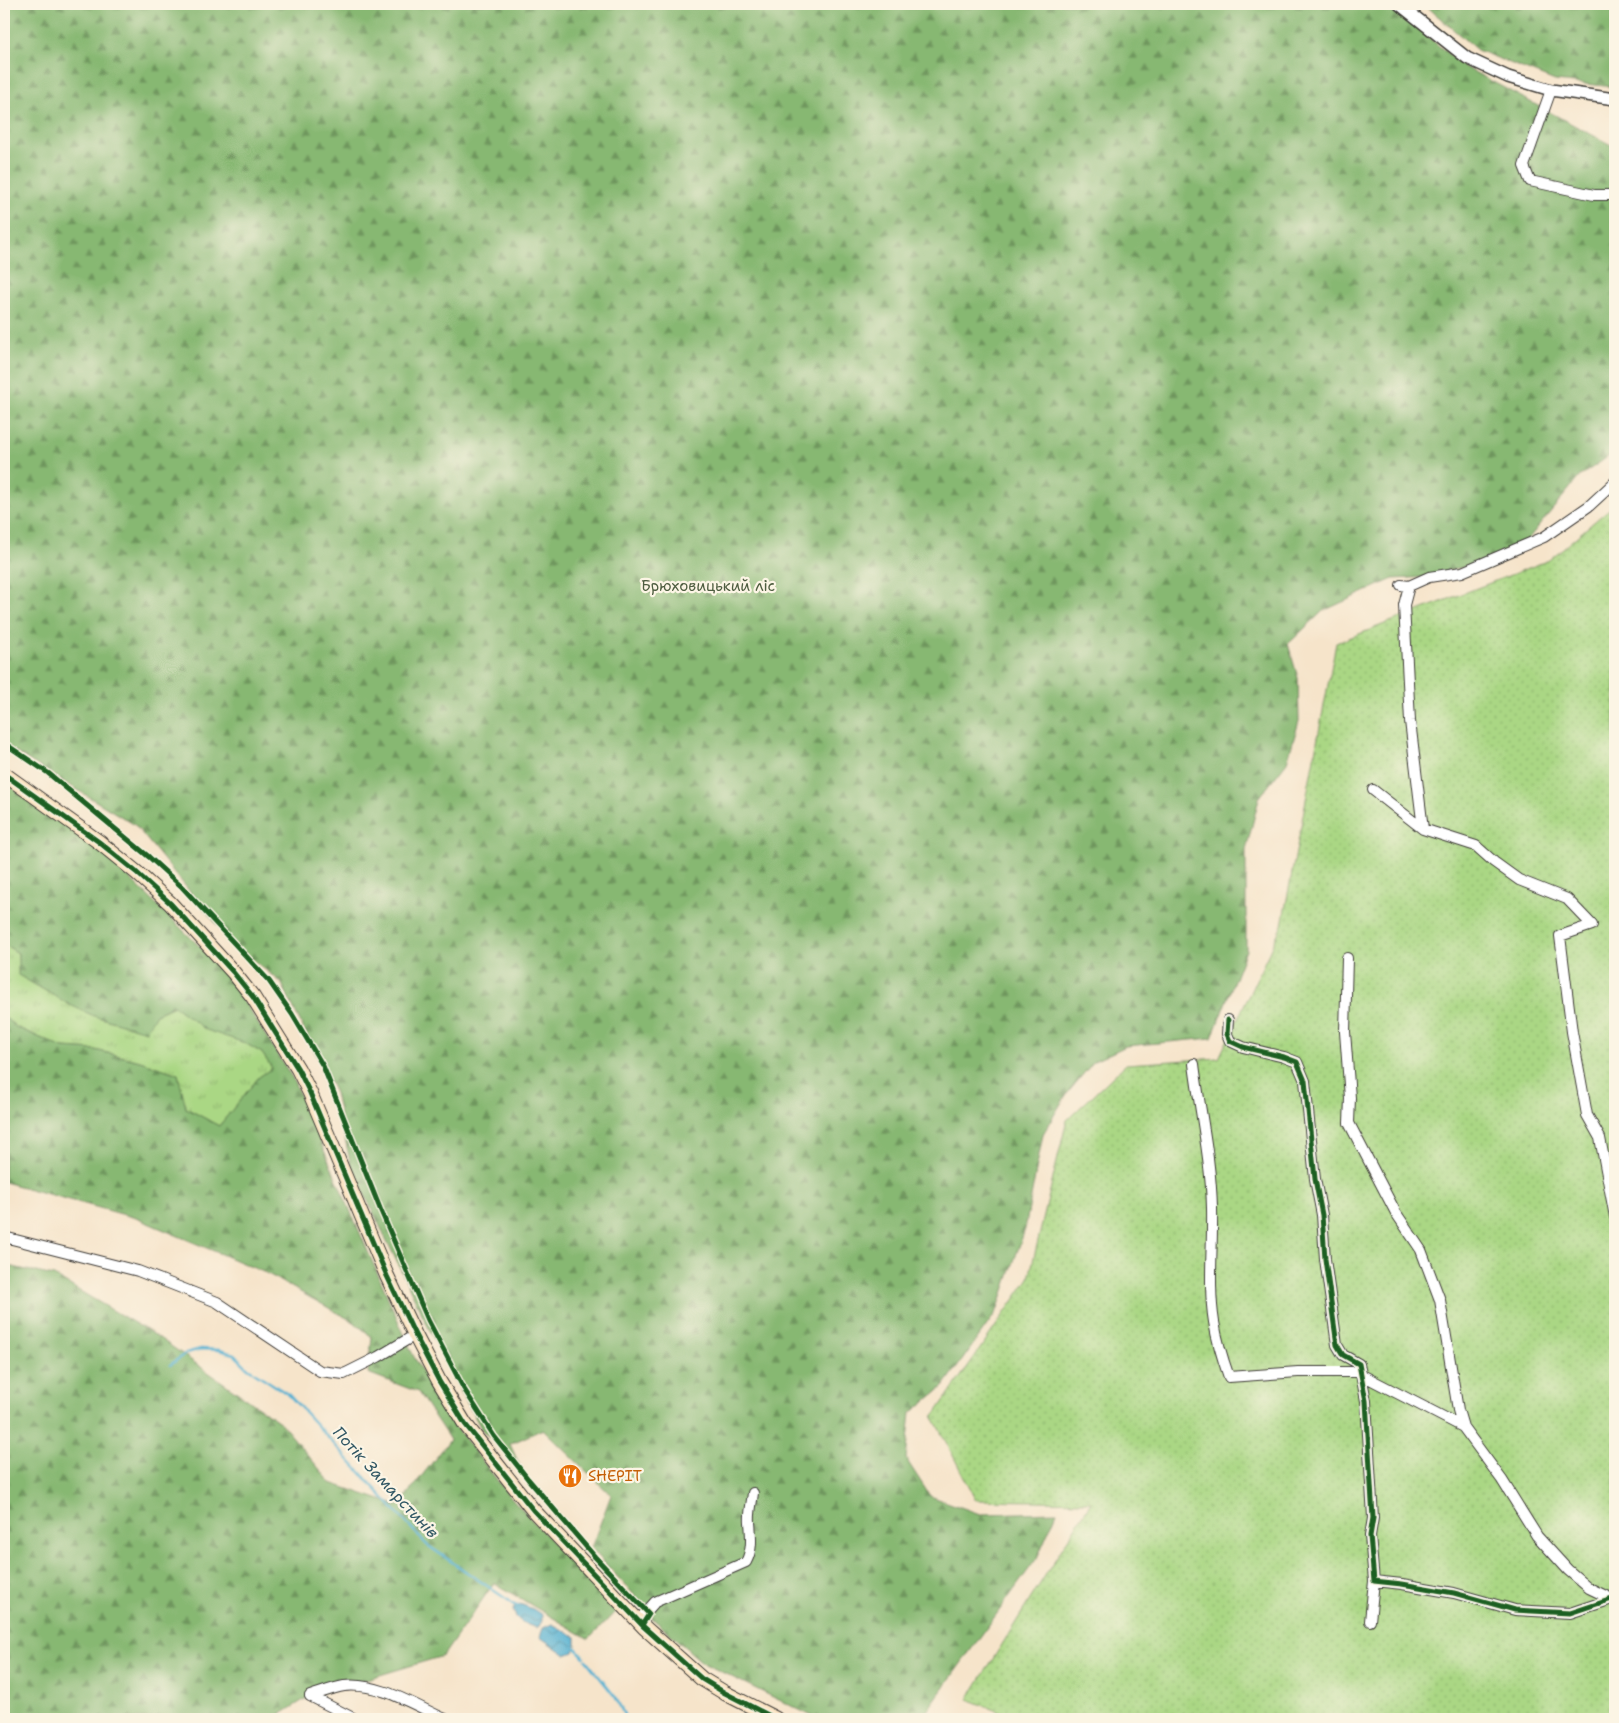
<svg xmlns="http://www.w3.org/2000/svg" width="1619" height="1723" font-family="'Shantell Sans',sans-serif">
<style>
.grass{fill:url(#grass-tufts);stroke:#637a50}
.forest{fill:url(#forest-firs);stroke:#526a47}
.garden{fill:url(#garden-dots);stroke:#637a50}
.water{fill:url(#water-waves);stroke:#386677}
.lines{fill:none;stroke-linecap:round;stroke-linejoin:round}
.stream{stroke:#54b1d2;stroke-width:2.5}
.minor-casing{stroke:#3d3a36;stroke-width:12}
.tertiary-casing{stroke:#3d3a36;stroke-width:14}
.secondary-casing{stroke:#3d3a36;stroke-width:16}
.minor{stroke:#fff;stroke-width:10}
.tertiary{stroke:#fff;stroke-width:11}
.secondary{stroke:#fce5c4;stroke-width:14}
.cycleway-casing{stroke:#fcf5e5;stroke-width:8}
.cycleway{stroke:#1b5e20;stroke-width:5}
.labels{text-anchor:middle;stroke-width:4.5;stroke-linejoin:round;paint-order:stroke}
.park-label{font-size:15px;fill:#4e5d40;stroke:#fcf5e5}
.food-label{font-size:15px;fill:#c56008;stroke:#fcf5e5;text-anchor:start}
.water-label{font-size:16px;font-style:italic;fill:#325865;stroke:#fcf5e5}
</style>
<defs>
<pattern id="grass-tufts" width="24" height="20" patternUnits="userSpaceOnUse" patternTransform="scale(1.25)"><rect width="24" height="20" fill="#aad784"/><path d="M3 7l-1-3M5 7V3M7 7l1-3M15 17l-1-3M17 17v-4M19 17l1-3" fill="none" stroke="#92b871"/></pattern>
<pattern id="forest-firs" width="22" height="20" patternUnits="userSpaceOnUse" patternTransform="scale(1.25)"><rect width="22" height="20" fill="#87b872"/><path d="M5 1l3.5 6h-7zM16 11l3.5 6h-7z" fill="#6e955d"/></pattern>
<pattern id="garden-dots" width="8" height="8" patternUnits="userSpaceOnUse" patternTransform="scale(1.25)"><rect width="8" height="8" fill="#aad784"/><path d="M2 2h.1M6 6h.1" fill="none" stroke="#92b871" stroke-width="1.8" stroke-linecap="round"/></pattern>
<pattern id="water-waves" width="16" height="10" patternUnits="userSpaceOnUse" patternTransform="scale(1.25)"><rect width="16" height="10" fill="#54b1d2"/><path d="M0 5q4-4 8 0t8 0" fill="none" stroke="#458faa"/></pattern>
</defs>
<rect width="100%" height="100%" fill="#fcf5e5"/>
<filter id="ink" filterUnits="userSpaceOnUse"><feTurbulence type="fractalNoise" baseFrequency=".02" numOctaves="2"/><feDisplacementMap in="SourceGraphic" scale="10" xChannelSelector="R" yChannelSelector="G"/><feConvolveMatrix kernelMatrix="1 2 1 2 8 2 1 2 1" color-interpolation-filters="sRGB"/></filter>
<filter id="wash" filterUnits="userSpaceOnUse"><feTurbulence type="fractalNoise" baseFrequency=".0096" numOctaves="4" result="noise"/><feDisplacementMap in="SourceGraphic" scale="20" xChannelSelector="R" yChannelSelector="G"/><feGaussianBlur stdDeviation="1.12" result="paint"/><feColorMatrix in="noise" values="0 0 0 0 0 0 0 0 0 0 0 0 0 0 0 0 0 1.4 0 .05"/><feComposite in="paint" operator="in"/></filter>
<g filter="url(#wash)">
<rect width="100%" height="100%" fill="#f6e4ca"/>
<!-- grass -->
<path class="grass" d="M4,944L18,953L19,975L70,1005L156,1014L174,1006L207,1030L245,1043L262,1053L272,1068L259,1077L219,1126L186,1108L178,1074L140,1061L95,1050L63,1048L16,1027L4,1017Z"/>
<!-- forest -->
<path class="forest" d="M4,4H1389L1463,66L1615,147V452L1580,476L1524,544L1498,557L1429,577L1393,579L1323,611L1288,644L1298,678L1299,721L1287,762L1259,798L1246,850V950L1212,1038L1126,1046L1094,1061L1066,1095L1043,1134L1025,1229L997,1311L944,1386L911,1413L906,1459L930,1496L980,1514L1057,1512L1037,1558L921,1719H818L703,1663L652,1618L648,1610L591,1548L611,1495L543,1429L510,1444L521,1469L482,1430L446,1364L351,1166L335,1093L281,982L233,944L135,825L4,745Z
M1424,4H1615V87L1555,81L1477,50Z
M4,781L105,854L225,971L293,1079L413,1355L449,1418L508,1494L616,1611L589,1639L494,1583L443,1656L310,1696L273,1719H4V1265L54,1276L155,1335L281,1423L331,1483L398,1506L450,1440L418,1392L368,1373L372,1337L354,1322L268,1274L136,1218L4,1182V1017L16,1027L63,1048L95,1050L140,1061L178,1074L186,1108L219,1126L259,1077L272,1068L262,1053L245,1043L206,1030L174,1006L156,1014L146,1031L94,1016L70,1005L18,975V953L4,944Z"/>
<!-- garden -->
<path class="garden" d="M1615,504V1719H1016L968,1699L1091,1502L976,1500L933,1417L1029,1278L1067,1120L1126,1064L1219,1058L1282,925L1336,643L1549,560Z"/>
<!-- water -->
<path class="water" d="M520,1604L533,1609L542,1615V1621L538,1628C527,1625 516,1622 513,1610L514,1607Z
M552,1624L576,1637V1645L574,1652L566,1655L540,1637L543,1628Z"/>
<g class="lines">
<!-- stream -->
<path class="stream" d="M170,1365L186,1353L201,1349L219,1350L234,1354L248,1368L289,1395L427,1545L518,1607
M574,1646L584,1657
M586,1660L616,1698L626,1719"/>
</g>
</g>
<g filter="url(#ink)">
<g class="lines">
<!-- minor casing -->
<g class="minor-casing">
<path id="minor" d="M1551,90L1524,166L1530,181L1594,195H1615
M1401,585L1409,586L1429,577L1462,572L1544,537L1589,506L1615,482
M1409,586L1404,605L1410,721L1423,829
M1373,790L1423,829L1476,846L1494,862L1519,880L1567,899L1592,925L1560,936L1572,1032L1587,1115L1600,1138L1615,1217
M1347,958L1345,1032L1350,1098L1349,1123L1396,1213L1421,1250L1440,1300L1458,1410L1463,1427L1502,1480L1537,1536L1568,1570L1589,1588L1614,1600
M1228,1020L1227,1034L1230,1041L1243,1047L1284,1057L1297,1062L1305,1081L1315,1179L1322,1215L1325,1259L1337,1345L1343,1355L1359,1364L1366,1401L1373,1518L1370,1536L1374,1581L1402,1584L1454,1593L1515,1610L1570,1613L1612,1599
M1194,1064C1200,1112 1211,1160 1212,1208C1213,1246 1208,1285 1214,1322C1217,1341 1223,1360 1229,1377L1298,1372H1361
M4,1237L138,1271L217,1302L320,1371L344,1374L378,1357L415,1335
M1362,1375L1463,1427
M638,1621L655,1602L746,1562C753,1549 751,1536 750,1522C749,1513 752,1502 753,1493
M1370,1621L1374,1581
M310,1696C321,1693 332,1688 344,1686C378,1682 414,1705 445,1719
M310,1696L355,1719"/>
</g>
<!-- tertiary casing -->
<g class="tertiary-casing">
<path id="tertiary" d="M1399,4L1467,58L1508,77L1551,90L1615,99"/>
</g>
<!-- secondary casing -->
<g class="secondary-casing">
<path id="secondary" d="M4,774L99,842L136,872L170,903L233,972L253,997L298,1069L310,1093L387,1276L415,1335L439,1381L465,1424L533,1510L644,1627L702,1679L725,1693L776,1719"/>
</g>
<!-- minor -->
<use href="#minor" class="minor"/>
<!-- tertiary -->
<use href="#tertiary" class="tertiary"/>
<!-- secondary -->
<use href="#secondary" class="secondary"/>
<!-- cycleway casing -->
<g class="cycleway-casing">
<path id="cycleway" d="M4,743L48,773L149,857L182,887L269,981L292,1014L323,1066L381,1211L428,1320L464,1389L494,1436L528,1479L595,1557L649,1614L642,1625
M4,774L99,842L136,872L170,903L233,972L253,997L298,1069L310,1093L387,1276L415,1335L439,1381L465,1424L533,1510L644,1627L702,1679L725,1693L776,1719
M1228,1020L1227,1034L1230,1041L1243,1047L1284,1057L1297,1062L1305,1081L1315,1179L1322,1215L1325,1259L1337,1345L1343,1355L1359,1364L1366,1401L1373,1518L1370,1536L1374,1581L1402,1584L1454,1593L1515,1610L1570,1613L1612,1599"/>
</g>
<!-- cycleway -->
<use href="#cycleway" class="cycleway"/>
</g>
</g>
<!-- icons -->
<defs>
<g id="restaurant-disc" transform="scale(1.25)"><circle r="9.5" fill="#e8710a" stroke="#fcf5e5"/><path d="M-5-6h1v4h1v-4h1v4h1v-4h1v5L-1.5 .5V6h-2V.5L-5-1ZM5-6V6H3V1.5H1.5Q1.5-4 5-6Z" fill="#fff"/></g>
</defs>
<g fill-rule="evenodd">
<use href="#restaurant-disc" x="570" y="1476"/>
</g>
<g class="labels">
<!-- park labels -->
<g class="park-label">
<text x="708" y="591">Брюховицький ліс</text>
</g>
<!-- food labels -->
<g class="food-label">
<text x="588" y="1481">SHEPIT</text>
</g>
<!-- water labels -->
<g class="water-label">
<text transform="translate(386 1482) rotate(47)" y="6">Потік Замарстинів</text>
</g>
</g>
<!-- margin -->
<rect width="1619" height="1723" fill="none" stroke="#fcf5e5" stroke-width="20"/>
</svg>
